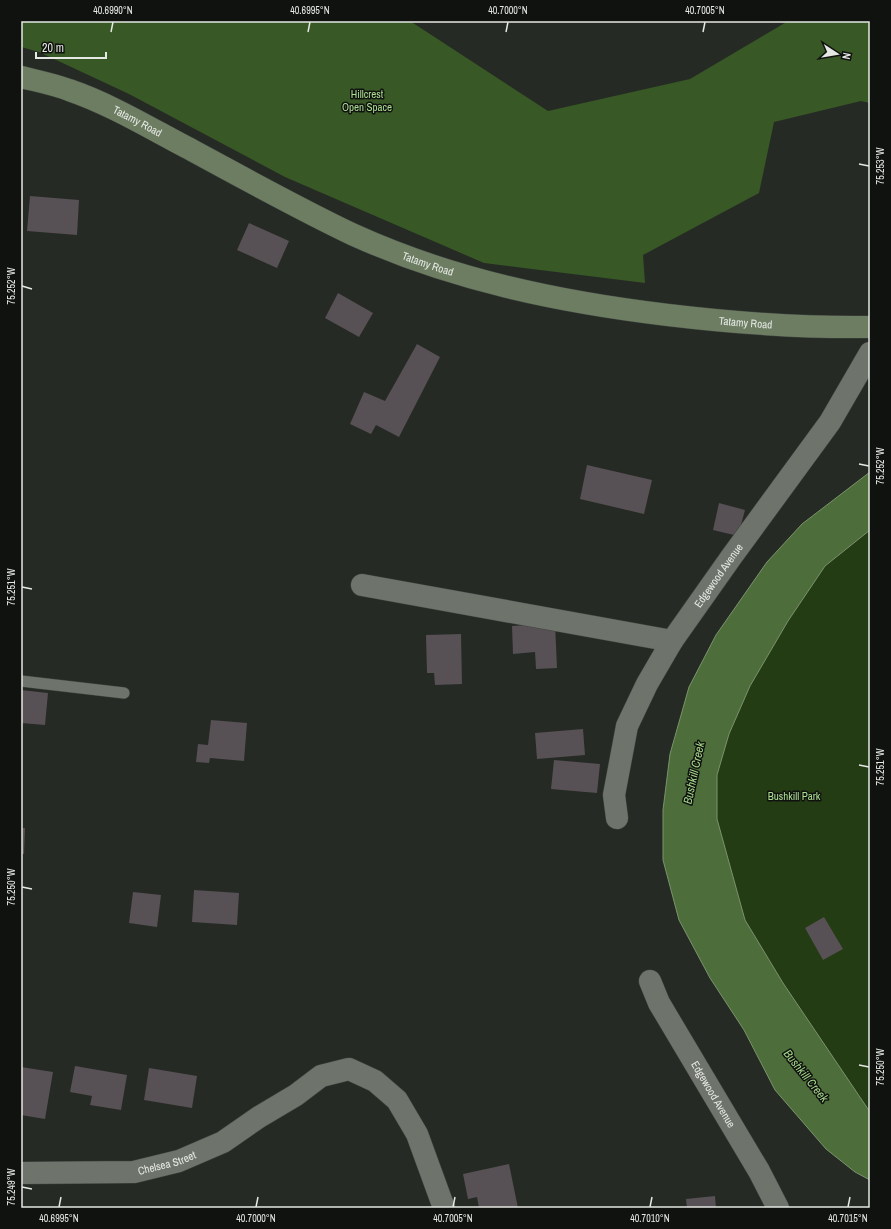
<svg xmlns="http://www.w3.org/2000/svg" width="891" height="1229" font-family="'Archivo Narrow',sans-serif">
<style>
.green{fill:#233c14}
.forest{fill:#385826}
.water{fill:#4d6e3b;stroke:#7b936d}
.building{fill:#575055}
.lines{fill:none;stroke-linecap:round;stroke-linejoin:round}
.lane-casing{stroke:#424640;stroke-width:12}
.street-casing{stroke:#424640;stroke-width:23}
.secondary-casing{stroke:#424640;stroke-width:23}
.lane{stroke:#6e736b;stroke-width:11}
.street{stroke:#6e736b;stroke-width:22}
.secondary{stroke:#6c7d62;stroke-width:22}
.ticks{fill:none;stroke:#e5e8e3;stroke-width:1.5}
.labels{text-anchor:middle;stroke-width:3;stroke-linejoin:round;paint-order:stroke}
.park-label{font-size:11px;fill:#acde92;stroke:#10120f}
.street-label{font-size:11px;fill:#e5e8e3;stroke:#10120f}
.water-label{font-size:12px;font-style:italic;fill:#a5d78b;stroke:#10120f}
.neatline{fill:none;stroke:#e5e8e3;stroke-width:1.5}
.ticks-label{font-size:10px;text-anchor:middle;fill:#e5e8e3}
</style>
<rect width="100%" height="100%" fill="#262a24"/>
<!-- green -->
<path class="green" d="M870,530V1112L783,983L745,920L717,819V775L729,734L750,686L788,621L825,566Z"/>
<!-- forest -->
<path class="forest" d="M21,21H410L548,111L690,79L788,21H870V103L861,101L774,122L759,193L643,255L645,283L484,263L285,177L129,94L39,52L21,47Z"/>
<!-- water -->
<path class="water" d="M870,472V530L825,566L788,621L750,686L729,734L717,775V819L745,920L783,983L870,1112V1180L855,1172L826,1149L775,1090L744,1030L710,978L679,920L663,860V810L670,754L689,687L716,635L767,562L802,524Z"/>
<!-- building -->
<path class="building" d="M30,196L79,200L77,235L27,231Z
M249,223L289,241L277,268L237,250Z
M338,293L373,313L359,337L325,318Z
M417,344L440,357L399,437L376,425L371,434L350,424L364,392L385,401Z
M587,465L652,480L644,514L580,499Z
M719,503L745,510L738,536L713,530Z
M555,623L557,668L536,669L535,652L513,654L512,626Z
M461,634L462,684L435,685L434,673H427L426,635Z
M21,690L48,693L45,725L21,723Z
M211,720L247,723L244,761L210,758L209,763L196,762L198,744L208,745Z
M583,729L585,755L537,759L535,733Z
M554,760L600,764L597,793L551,789Z
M21,828H25L24,854H21Z
M194,890L239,893L237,925L192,922Z
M133,892L161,895L157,927L129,923Z
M824,917L843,949L823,960L805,928Z
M75,1066L127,1075L121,1110L90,1105L92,1096L70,1092Z
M21,1067L53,1072L45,1119L21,1115Z
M149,1068L197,1076L192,1108L144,1100Z
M509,1164L518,1208H479L477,1197L468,1199L463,1174Z
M715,1196L716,1208H687L686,1199Z"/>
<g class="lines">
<!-- lane casing -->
<g class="lane-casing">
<path id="lane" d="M21,681L124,693"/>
</g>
<!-- street casing -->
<g class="street-casing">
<g id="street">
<path d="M362,585L672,641"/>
<path id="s1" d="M617,818L614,795L627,726L647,684L672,641L732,556L830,422L870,353"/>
<path id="s2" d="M650,981L659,1003L759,1171L778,1208"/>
<path id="s3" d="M21,1173L134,1172L179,1161L223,1142L259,1117L296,1095L321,1076L349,1069L375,1081L397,1100L417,1134L444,1208"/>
</g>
</g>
<!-- secondary casing -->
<g class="secondary-casing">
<g id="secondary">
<path id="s4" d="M21,77C37,81 53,84 69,90C110,104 148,127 186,147C242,177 297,208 354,235C453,280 560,302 668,315C735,323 802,328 870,327"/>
</g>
</g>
<!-- lane -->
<use href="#lane" class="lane"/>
<!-- street -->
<use href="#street" class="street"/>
<!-- secondary -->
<use href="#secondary" class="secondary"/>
</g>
<!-- ticks -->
<path class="ticks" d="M111,32L113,22M308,32L310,22M506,32L508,22M703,32L705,22M859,164L869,166M22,286L32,289M859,464L869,466M22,587L32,589M859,765L869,767M22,887L32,889M859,1065L869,1067M22,1187L32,1189M59,1207L61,1197M256,1207L258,1197M453,1207L455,1197M650,1207L652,1197M848,1207L850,1197"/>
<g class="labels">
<!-- park labels -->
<g class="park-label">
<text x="367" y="98">Hillcrest<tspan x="367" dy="13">Open Space</tspan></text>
<text x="794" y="800">Bushkill Park</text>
</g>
<!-- street labels -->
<g class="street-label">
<text dy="4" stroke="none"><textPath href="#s4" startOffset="125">Tatamy Road</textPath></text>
<text dy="4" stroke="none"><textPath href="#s4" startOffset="449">Tatamy Road</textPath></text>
<text dy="4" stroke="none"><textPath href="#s4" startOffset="773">Tatamy Road</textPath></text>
<text dy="4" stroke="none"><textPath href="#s1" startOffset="270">Edgewood Avenue</textPath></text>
<text dy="4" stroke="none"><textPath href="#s2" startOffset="130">Edgewood Avenue</textPath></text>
<text dy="4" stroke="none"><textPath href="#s3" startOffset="147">Chelsea Street</textPath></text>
</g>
<!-- water labels -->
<g class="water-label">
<text transform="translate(694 773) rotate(-78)" y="4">Bushkill Creek</text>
<text transform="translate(806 1076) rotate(51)" y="4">Bushkill Creek</text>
</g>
</g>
<!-- border -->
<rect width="891" height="1229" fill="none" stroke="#10120f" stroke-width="44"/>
<!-- north arrow -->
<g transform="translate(837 54) rotate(102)" stroke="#10120f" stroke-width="3" paint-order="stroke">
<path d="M0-3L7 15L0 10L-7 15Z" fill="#e5e8e3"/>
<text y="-6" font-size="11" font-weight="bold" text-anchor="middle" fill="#e5e8e3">N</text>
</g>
<!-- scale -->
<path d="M36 52v6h70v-6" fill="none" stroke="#e5e8e3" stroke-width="2"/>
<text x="42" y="52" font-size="12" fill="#e5e8e3" stroke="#10120f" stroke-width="3" paint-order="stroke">20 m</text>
<rect x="22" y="22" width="847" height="1185" class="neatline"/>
<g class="ticks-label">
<text x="113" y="14">40.6990°N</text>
<text x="310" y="14">40.6995°N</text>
<text x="508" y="14">40.7000°N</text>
<text x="705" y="14">40.7005°N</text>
<text transform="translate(880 166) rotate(-90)" y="4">75.253°W</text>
<text transform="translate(11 286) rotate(-90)" y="4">75.252°W</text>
<text transform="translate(880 466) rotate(-90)" y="4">75.252°W</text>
<text transform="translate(11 587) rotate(-90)" y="4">75.251°W</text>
<text transform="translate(880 767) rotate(-90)" y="4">75.251°W</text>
<text transform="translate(11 887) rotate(-90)" y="4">75.250°W</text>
<text transform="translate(880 1067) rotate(-90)" y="4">75.250°W</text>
<text transform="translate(11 1187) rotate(-90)" y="4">75.249°W</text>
<text x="59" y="1222">40.6995°N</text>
<text x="256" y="1222">40.7000°N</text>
<text x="453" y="1222">40.7005°N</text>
<text x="650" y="1222">40.7010°N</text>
<text x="848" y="1222">40.7015°N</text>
</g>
</svg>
